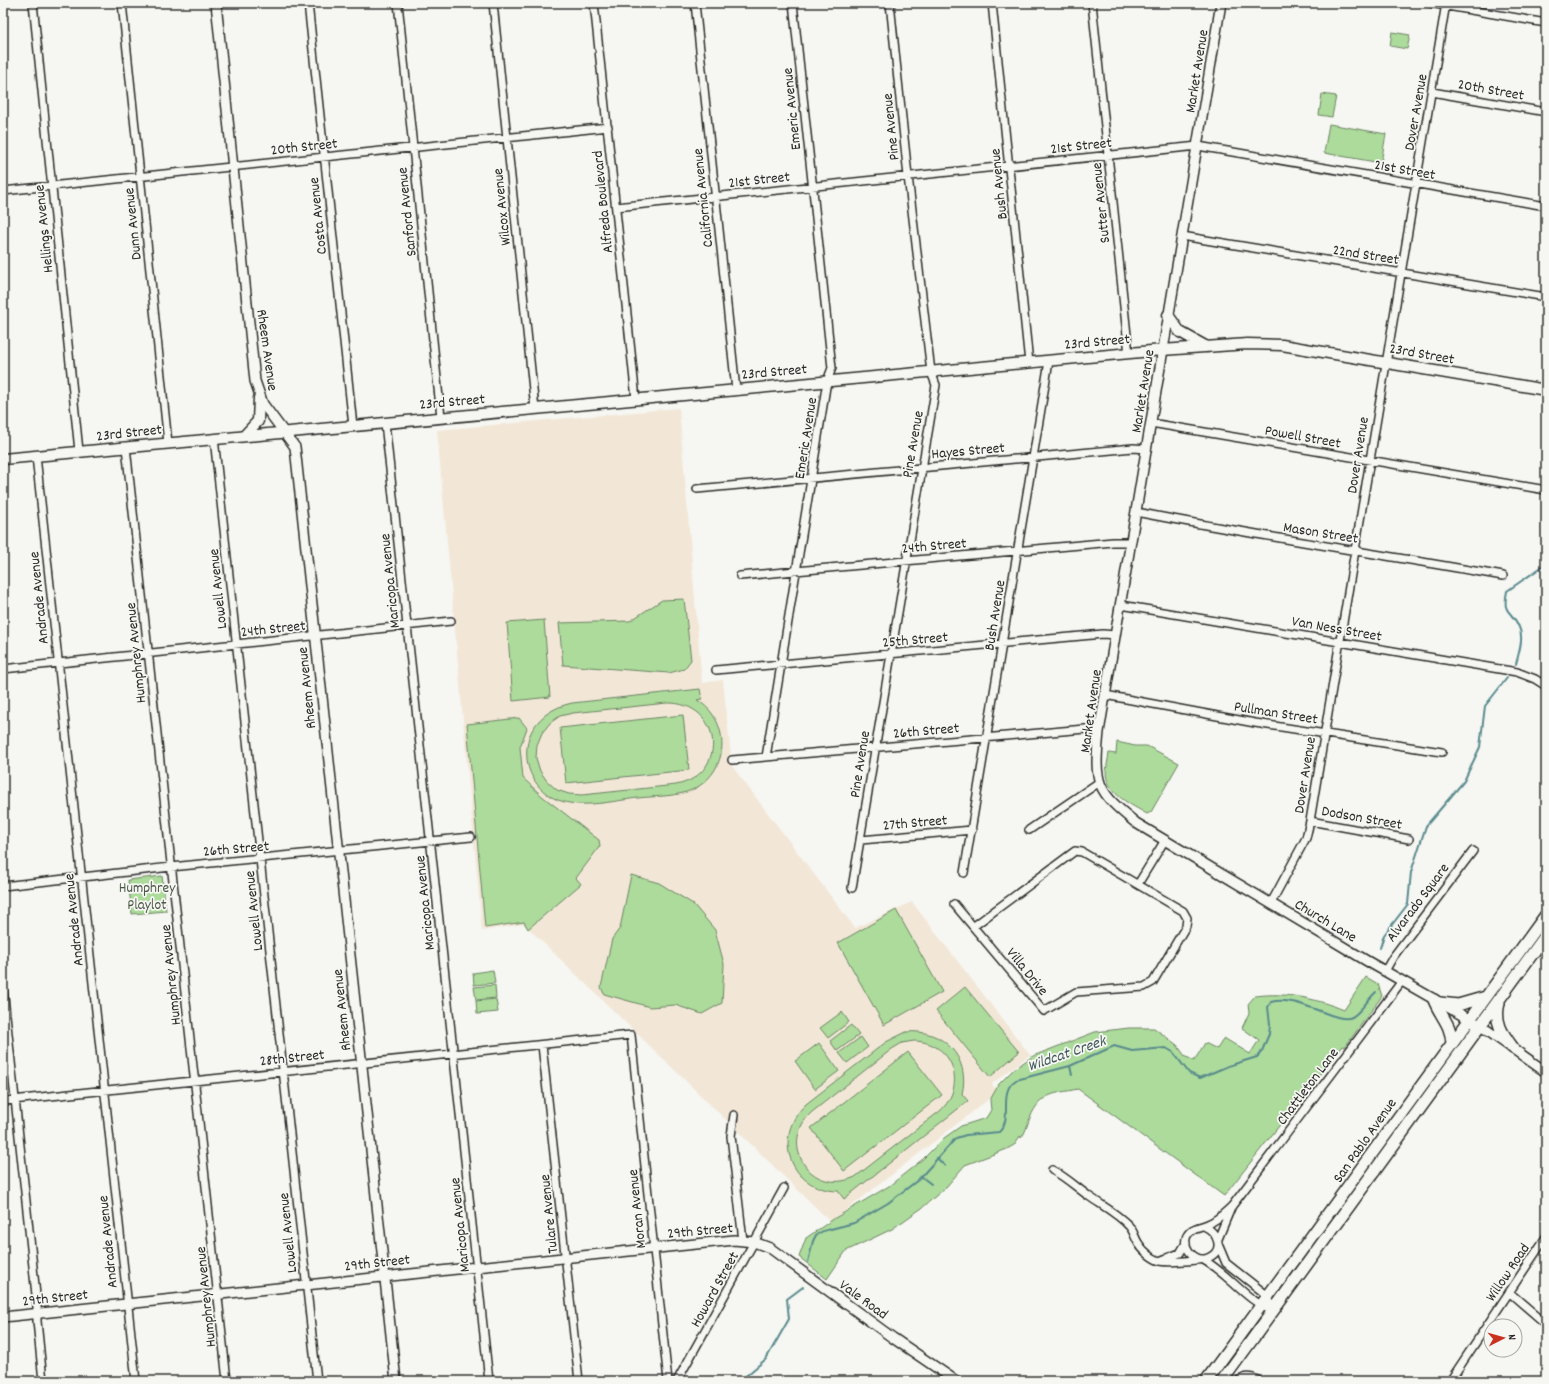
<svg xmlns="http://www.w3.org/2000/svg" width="1549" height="1384" font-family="Dekko,sans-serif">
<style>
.built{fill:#f2e7d7}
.green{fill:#acdb9b;stroke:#6c8363;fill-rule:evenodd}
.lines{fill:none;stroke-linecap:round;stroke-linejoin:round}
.stream{stroke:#598a8d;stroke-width:2}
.minor-casing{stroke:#2b2b2b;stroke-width:10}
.tertiary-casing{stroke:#2b2b2b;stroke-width:12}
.secondary-casing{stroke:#2b2b2b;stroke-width:13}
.primary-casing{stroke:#2b2b2b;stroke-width:14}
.minor{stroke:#f6f6f2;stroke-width:7}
.tertiary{stroke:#f6f6f2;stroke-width:9}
.secondary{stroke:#f6f6f2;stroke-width:10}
.primary{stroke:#f6f6f2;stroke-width:11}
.labels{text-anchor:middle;stroke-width:3.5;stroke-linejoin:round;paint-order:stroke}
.street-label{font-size:15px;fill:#2b2b2b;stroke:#f6f6f2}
.park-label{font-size:15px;fill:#4b5747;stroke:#f6f6f2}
.water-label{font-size:16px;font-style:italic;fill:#425a5c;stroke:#f6f6f2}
</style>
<rect width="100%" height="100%" fill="#f6f6f2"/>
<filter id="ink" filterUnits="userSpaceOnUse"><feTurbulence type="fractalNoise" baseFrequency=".025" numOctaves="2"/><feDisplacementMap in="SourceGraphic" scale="8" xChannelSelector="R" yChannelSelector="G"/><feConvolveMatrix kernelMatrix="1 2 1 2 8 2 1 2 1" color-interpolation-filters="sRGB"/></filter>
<g filter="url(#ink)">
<!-- built -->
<path class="built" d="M679,408L702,683L723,680L732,766L855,928L912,902L1030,1055L992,1084L998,1092L831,1222L524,924L482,931L437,430Z"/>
<!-- green -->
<path class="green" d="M1392,32L1410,35L1407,49L1390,46Z
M1322,94L1336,96L1332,117L1319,115Z
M1329,124L1386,134L1381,163L1324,153Z
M684,599L691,660L684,669L669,673L563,665L559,623L630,621L662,600Z
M544,620L550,697L513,701L507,623Z
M700,689L702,699L697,700C716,711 725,733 721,754C718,769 708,782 694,789C678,797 656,796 638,798C603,802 555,817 533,778C526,766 525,751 529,737C536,718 553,707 572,703ZM667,703C722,702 730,774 676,785L582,795L569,794L557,790L547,781L540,771L536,758L537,745L542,733L550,723L560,716L573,713Z
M683,715L689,770L566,783L560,728Z
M519,718L527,728L520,747L523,778L542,796L599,840L600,846L576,878L581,884L528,929L524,922L485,928L467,724Z
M1117,742L1135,746H1147L1179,763L1151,812L1147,814C1132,805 1108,795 1106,774C1106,768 1108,760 1109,753L1116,754Z
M631,875L659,883L693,904L715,930L724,964L722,1003L702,1014L675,1005L650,1007L604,994L601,987L612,939L620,928Z
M162,876L166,911L132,914L128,880Z
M896,910L942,992L884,1025L838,943Z
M493,970L495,983L474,985L473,973Z
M1366,977L1378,984L1382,996L1345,1047L1342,1046L1224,1196L1078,1089C1054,1094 1041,1092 1030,1118C1027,1125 1026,1132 1021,1138L1020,1136L1014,1145L1007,1149L965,1165L946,1187L922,1208L892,1229L846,1251L827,1279L799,1257L806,1238L835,1218L889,1186L923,1159L944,1138L961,1126L986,1118L991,1110L990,1100L999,1084L1014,1069L1033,1056L1095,1032L1129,1028H1154L1177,1045L1185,1056L1194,1061L1205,1043L1217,1049L1224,1038L1250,1054L1259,1040L1242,1028L1249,1013L1248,1004L1255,996C1287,992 1314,998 1344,1010Z
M495,985L496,998L476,1000L474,987Z
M965,987L1019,1052L990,1077L936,1011Z
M496,999L498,1012L477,1014L476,1001Z
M842,1012L849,1022L828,1038L820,1028Z
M851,1025L859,1035L837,1051L830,1041Z
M906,1032C943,1028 971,1058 962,1094L968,1101L844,1199L838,1191C790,1190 771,1137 806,1104L886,1042ZM914,1041C953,1042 968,1085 940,1111L855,1177C811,1197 777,1144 812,1112L892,1049L902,1043Z
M861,1037L868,1047L847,1063L839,1053Z
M819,1043L839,1071L815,1089L795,1061Z
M908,1052L942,1095L844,1171L811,1128Z"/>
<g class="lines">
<!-- stream -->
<path class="stream" d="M1516,664C1519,652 1524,638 1519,627C1511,608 1502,616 1507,591L1546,564
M1380,948L1384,935L1408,904L1411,872L1426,826L1464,781L1480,747L1485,706L1507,678
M1070,1066L1072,1075
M937,1158L945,1166
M922,1177L931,1184
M808,1262L813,1241L816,1235L823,1231L854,1223L888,1203L918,1180L956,1138L966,1135L999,1132C1014,1118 997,1092 1016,1080L1070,1066L1114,1046L1132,1051L1166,1048L1173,1052L1189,1073L1200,1078L1228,1066L1257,1057L1262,1051L1269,1034L1270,1024L1268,1007L1271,1002C1298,994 1337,1025 1352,1017C1361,1012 1368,999 1376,992
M740,1381L766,1359L789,1319L787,1299L803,1287"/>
<!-- minor casing -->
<g class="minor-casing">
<path id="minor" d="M33,3L79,451
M122,3L168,443
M308,3L353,426
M398,3L441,417
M493,3L535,409
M594,3L636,399
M695,3L736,390
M992,3L1029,363
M1092,3L1129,354
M1430,3L1546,23
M1432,92L1546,112
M3,191L608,127
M616,207L1198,146L1546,206
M1182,236L1546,297
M385,423L489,1381
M1151,423L1546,490
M214,438L317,1381
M126,447L227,1381
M36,456L136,1381
M697,489L1133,448L1147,449
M1136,512C1258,536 1380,554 1503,576
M740,576L1113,542H1131
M1121,605L1517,672L1535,679L1546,686
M3,669L451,621
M716,670L1103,634L1115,635
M1105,695L1255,723L1442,752
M766,757L827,381L832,368L793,3
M732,760L1085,729L1099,732
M1310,821L1409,839
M1029,830L1098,783
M861,840L972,830
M964,873L1049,361
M1138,884L1165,840
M3,886L171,867L471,837
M852,888L936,385L931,372L908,176L890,3
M1271,903L1306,838L1310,821L1446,3
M954,904L1044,1011L1076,992L1144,987L1153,982L1186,926L1187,918L1183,911L1082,852L1075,851L974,926
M1385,971L1393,957L1473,851
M3,987L37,1304V1321L43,1381
M542,1045L579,1381
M3,1101L631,1035L668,1381
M734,1115L731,1136L743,1241
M1052,1170C1066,1177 1077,1188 1090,1197C1103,1206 1118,1214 1129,1226C1134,1231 1135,1239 1139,1244C1143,1251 1153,1259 1160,1261C1166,1263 1204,1260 1208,1258C1226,1250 1217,1232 1204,1226
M1218,1239L1231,1208
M1218,1244L1226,1263L1268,1296L1273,1311
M1200,1259C1188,1255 1179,1240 1192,1230C1198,1226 1206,1226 1212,1222C1219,1218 1226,1212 1232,1206L1402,981
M1202,1259C1228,1273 1245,1300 1273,1311
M1162,1260L1180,1253L1186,1243
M1509,1292L1546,1324
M677,1381L784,1188
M1238,1381C1245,1376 1252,1376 1259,1381
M1450,1381L1546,1237"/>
</g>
<!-- tertiary casing -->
<g class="tertiary-casing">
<path id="tertiary" d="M216,3L255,381L263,404L295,447L396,1381
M1221,3L1099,732C1094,783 1096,791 1136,823L1367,961L1481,1026L1546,1072
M3,1317L734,1240L754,1242L770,1248L893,1338L956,1381"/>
</g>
<!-- secondary casing -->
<g class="secondary-casing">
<path id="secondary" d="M1168,315L1180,332L1207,347
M245,435L258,421L259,398
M3,459L1162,350L1247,344L1282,345L1546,390"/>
</g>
<!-- primary casing -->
<g class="primary-casing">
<path id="primary" d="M1434,1000C1441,1017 1451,1024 1452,1043
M1440,1003L1458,1005L1486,997
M1499,1003C1494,1022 1502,1033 1513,1048
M1206,1381L1546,915
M1222,1381L1546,935"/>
</g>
<!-- minor -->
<use href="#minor" class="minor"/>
<!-- tertiary -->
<use href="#tertiary" class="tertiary"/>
<!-- secondary -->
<use href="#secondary" class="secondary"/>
<!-- primary -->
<use href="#primary" class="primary"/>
</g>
</g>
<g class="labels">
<!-- street labels -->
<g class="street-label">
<text transform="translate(1196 71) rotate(-81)" y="5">Market Avenue</text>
<text transform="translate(1491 89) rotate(10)" y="5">20th Street</text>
<text transform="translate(791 109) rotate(-96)" y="5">Emeric Avenue</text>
<text transform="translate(1415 112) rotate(-80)" y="5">Dover Avenue</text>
<text transform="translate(890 127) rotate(-96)" y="5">Pine Avenue</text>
<text transform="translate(1081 145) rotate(-6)" y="5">21st Street</text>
<text transform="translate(304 146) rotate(-6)" y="5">20th Street</text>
<text transform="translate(1405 169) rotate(10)" y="5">21st Street</text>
<text transform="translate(759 179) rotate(-6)" y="5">21st Street</text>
<text transform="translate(998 184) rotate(-96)" y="5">Bush Avenue</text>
<text transform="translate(702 198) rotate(-96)" y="5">California Avenue</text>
<text transform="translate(602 202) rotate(-96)" y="5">Alfreda Boulevard</text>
<text transform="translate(1100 203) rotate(-96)" y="5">Sutter Avenue</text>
<text transform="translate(501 207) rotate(-96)" y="5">Wilcox Avenue</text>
<text transform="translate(406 212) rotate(-96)" y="5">Sanford Avenue</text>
<text transform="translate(317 216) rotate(-96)" y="5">Costa Avenue</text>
<text transform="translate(132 224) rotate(-96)" y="5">Dunn Avenue</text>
<text transform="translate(43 229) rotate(-96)" y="5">Hellings Avenue</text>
<text transform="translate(1366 254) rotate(9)" y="5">22nd Street</text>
<text transform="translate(1097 341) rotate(-5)" y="5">23rd Street</text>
<text transform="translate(268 350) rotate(82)" y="5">Rheem Avenue</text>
<text transform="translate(1422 353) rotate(10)" y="5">23rd Street</text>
<text transform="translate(774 371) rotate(-5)" y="5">23rd Street</text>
<text transform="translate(1142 391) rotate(-81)" y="5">Market Avenue</text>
<text transform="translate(452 401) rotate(-5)" y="5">23rd Street</text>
<text transform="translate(129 432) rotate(-6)" y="5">23rd Street</text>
<text transform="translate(1303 436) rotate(10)" y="5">Powell Street</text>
<text transform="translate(805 438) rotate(-81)" y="5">Emeric Avenue</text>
<text transform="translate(912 444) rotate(-80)" y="5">Pine Avenue</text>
<text transform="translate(968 450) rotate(-5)" y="5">Hayes Street</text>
<text transform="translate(1357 455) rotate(-81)" y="5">Dover Avenue</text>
<text transform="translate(1321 532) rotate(9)" y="5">Mason Street</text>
<text transform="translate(934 545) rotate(-5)" y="5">24th Street</text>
<text transform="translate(389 581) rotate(-96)" y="5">Maricopa Avenue</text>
<text transform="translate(217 589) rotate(-96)" y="5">Lowell Avenue</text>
<text transform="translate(38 598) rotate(-96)" y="5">Andrade Avenue</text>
<text transform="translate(994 615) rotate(-81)" y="5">Bush Avenue</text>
<text transform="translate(273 628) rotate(-6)" y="5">24th Street</text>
<text transform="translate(1337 628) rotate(10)" y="5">Van Ness Street</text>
<text transform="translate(915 639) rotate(-5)" y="5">25th Street</text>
<text transform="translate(135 653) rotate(-96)" y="5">Humphrey Avenue</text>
<text transform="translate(306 688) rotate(-96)" y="5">Rheem Avenue</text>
<text transform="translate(1090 711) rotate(-82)" y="5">Market Avenue</text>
<text transform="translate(1276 712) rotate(9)" y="5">Pullman Street</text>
<text transform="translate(926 730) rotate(-5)" y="5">26th Street</text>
<text transform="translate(859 764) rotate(-81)" y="5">Pine Avenue</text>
<text transform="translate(1304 775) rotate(-81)" y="5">Dover Avenue</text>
<text transform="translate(1362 817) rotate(10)" y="5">Dodson Street</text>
<text transform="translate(915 822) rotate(-5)" y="5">27th Street</text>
<text transform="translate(236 848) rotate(-5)" y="5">26th Street</text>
<text transform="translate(1417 902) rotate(-53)" y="5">Alvarado Square</text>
<text transform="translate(424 903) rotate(-96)" y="5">Maricopa Avenue</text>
<text transform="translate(253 911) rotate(-96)" y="5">Lowell Avenue</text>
<text transform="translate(73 920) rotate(-96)" y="5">Andrade Avenue</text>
<text transform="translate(1326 920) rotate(31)" y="5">Church Lane</text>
<text transform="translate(1028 971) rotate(51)" y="5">Villa Drive</text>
<text transform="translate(170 975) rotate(-96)" y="5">Humphrey Avenue</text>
<text transform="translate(341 1010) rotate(-96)" y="5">Rheem Avenue</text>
<text transform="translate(292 1057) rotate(-6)" y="5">28th Street</text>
<text transform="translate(1307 1086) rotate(-53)" y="5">Chattleton Lane</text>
<text transform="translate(1364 1140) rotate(-55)" y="5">San Pablo Avenue</text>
<text transform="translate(636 1209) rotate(-96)" y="5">Moran Avenue</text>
<text transform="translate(548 1214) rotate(-96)" y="5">Tulare Avenue</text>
<text transform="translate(459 1225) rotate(-96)" y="5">Maricopa Avenue</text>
<text transform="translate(700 1230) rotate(-5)" y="5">29th Street</text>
<text transform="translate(287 1233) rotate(-96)" y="5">Lowell Avenue</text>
<text transform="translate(107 1242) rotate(-96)" y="5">Andrade Avenue</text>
<text transform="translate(377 1262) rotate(-6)" y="5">29th Street</text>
<text transform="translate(1507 1272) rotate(-56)" y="5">Willow Road</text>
<text transform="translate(714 1289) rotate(-61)" y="5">Howard Street</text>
<text transform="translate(55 1297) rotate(-6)" y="5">29th Street</text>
<text transform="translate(205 1297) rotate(-96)" y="5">Humphrey Avenue</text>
<text transform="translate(864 1299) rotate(36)" y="5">Vale Road</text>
</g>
<!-- park labels -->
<g class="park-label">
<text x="147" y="892">Humphrey<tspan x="147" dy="17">Playlot</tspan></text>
</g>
<!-- water labels -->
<g class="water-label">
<text transform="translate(1066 1052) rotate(-19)" y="6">Wildcat Creek</text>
</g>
</g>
<!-- margin -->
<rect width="1549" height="1384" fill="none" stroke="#f6f6f2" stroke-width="16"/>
<rect x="8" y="8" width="1533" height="1368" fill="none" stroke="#2b2b2b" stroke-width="1.5" filter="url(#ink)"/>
<!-- north arrow -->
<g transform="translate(1503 1338) rotate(84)"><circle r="19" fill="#f6f6f2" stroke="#a5a5a2"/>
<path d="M0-3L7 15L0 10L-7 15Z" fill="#c8321e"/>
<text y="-6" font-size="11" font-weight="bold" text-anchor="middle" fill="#2b2b2b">N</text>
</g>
</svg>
